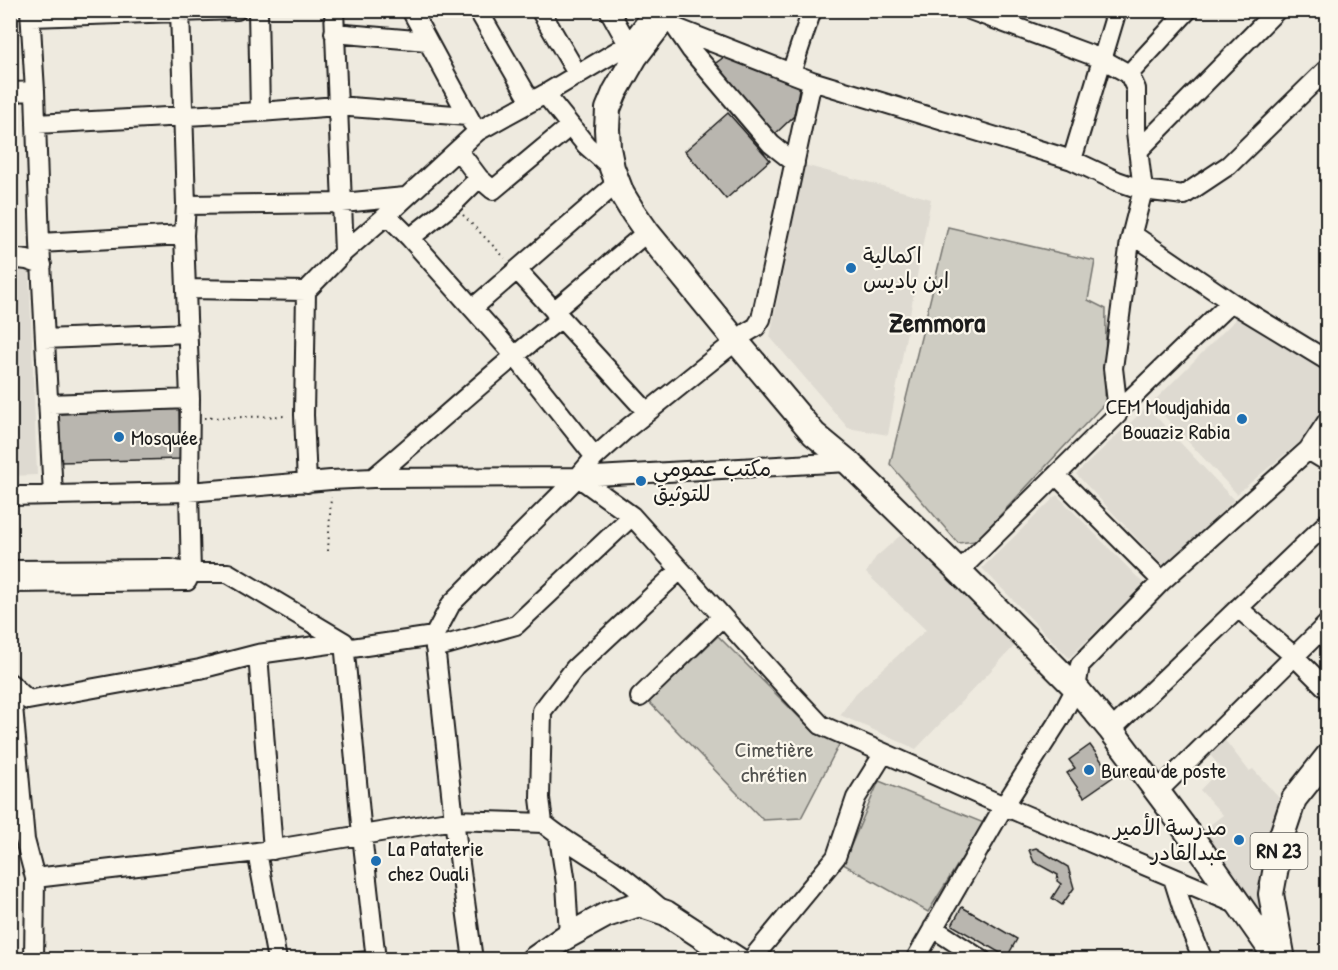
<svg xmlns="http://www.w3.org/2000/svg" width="1338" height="970" font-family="'Patrick Hand','Playpen Sans Arabic',sans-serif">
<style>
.built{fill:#dedad1}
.green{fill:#ceccc2;stroke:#75746f;stroke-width:1.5}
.building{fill:#b9b6af;stroke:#1c1c1c;stroke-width:1.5}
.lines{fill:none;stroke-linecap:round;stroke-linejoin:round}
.minor-casing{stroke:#1c1c1c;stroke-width:22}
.major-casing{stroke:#1c1c1c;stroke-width:28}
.path{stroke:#1c1c1c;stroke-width:2;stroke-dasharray:1.5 4.5;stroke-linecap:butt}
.minor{stroke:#fbf7ec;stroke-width:18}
.major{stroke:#fbf7ec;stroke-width:24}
.poi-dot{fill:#1f6fb2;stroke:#fbf7ec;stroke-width:2}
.labels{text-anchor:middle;stroke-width:4.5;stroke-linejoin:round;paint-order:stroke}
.shield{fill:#fbf7ec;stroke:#5f5e5a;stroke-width:1.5}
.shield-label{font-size:21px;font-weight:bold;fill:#1c1c1c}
.poi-label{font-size:22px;fill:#1c1c1c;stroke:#fbf7ec;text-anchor:start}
.park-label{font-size:22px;fill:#51514e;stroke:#fbf7ec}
.district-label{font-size:28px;font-weight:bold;fill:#1c1c1c;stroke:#fbf7ec}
</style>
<rect width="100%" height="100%" fill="#eeeadf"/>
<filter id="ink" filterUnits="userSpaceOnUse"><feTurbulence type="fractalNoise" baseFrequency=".0167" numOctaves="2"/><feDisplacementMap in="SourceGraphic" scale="12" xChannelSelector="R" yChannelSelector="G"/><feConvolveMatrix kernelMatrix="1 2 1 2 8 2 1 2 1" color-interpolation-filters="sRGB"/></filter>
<g filter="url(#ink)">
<!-- built -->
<path class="built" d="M804,165L931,199L888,435L848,428L770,337Z
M10,268H29L37,475L11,476Z
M1238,317L1327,372V399L1308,435L1237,494L1152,403Z
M1147,407L1234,500L1164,567L1076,474Z
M1057,495L1144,584L1069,658L982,568Z
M910,527L1024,636L916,749L840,715L856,693L926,630L866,573L876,557Z
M1224,739L1249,771L1253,769L1279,798L1268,850L1269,926L1202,831L1223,815L1200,790L1221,768L1210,755Z"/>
<!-- green -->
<path class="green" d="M948,227L1095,261L1088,300L1106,309L1105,403L976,541L958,543L890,464Z
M718,636L816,734L841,741L801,818L763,820L649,702Z
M879,781L984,823L928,912L843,864Z"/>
<!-- building -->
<path class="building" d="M728,54L800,84L794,116L773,136L716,63Z
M728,113L770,160L726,199L685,151Z
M179,408L180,459L60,462L58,414Z
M1090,745L1113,777L1084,797L1067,773L1075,768L1069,760Z
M1036,848L1068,867L1074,888L1062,905L1052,898L1061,884L1057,881L1058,875L1034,862L1029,850Z
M962,907L1017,939L1007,957L952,925Z
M366,951V960H291V957Z"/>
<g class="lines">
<!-- minor casing -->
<g class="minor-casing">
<path id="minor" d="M30,10L35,91L40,243L53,495
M180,10L186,205L184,235L190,399L189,492L191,573H228L344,642L362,835L376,960
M258,10L260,112
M334,10L344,252
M411,10L472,123
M478,10L531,102
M540,10L578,75
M609,10L633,53
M970,10L1102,59L1129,74L1136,89V133L1143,190L1130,241L1113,368L1118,411L1231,302L1328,361
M31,17L237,10
M676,28L691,50L771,144L795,163
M676,28L791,73
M334,33L427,41
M1129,74L1188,10
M812,81L1072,160L1117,181L1143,190L1184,195L1229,165L1328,68
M10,92L35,91
M545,94L586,145L612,168
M36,124L260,112L337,106L467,116
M458,150L479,178L493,190L570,126
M1138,151L1277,10
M1072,160L1117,10
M186,205L342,203L405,197
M387,215L410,238L514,355L595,457
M1132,234L1237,306
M410,238L453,204L479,178
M40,243L184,235
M10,258L27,260L42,265
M517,270L647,412
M187,289L306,291L344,252L387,215L478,131L545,94L629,44L655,10
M306,291L304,415L307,483
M473,308L617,183
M554,311L647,232
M45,339L188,333
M48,404L190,399
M1308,450L1328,462
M1056,475L1162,581
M578,477L595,457L624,431L746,333L756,327L761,319L812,81L791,73L812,10
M373,478C436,425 496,369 561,318
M10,496L189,492L331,480L373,478L578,477L848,462
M10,570L171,569L191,573L187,581L10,583
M959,571L1117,415L1118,411
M1238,608L1294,656L1328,690
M435,648L516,625L632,516
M345,649L434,636
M10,683L28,700L200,669L258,654
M11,684L25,840L35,878
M640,697L722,617
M1111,730L1328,522
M1157,792L1328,623
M543,823C564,841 589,854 613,870C629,881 645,895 660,908
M559,837L566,883L569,935
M273,850L258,654L344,642
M257,852L454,820L543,823L540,798L542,711L575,668L680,570
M1173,878L1184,913L1203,960
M933,928L982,960
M34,960L35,878L257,852L277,960
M473,960L454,820L434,636L451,604L578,477L632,516L791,693L821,725L1004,806L1059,720L1076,688L1080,665L1162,581L1308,450L1328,420
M751,960L836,857L856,798L884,753
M915,960L1004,806L1241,906"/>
</g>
<!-- major casing -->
<g class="major-casing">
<path id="major" d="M671,10L635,57L615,92L608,109L607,129L608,148L612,168L622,194L633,212L647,232L736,341L814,434L848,462L959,571L1076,688L1111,730L1201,850L1278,960
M533,960L564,938L606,915L639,904L666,913L738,960
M1283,960L1271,894L1282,835L1294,799L1328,756"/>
</g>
<!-- path -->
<path class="path" d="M463,215L505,258
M204,418L288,416
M328,551L331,497"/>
<!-- minor -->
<use href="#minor" class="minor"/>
<!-- major -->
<use href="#major" class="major"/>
</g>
</g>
<!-- markers -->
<g class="poi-dot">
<circle cx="851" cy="268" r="6"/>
<circle cx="1242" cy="419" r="6"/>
<circle cx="119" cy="437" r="6"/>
<circle cx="641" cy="481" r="6"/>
<circle cx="1089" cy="770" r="6"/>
<circle cx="1239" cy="840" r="6"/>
<circle cx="376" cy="861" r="6"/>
</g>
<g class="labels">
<!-- shield labels -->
<rect class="shield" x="1250.5" y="833" width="57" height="36" rx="4.5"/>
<g class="shield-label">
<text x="1279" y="858">RN 23</text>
</g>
<!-- poi labels -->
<g class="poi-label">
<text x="863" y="263">اكمالية<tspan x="863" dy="25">ابن باديس</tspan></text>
<text x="1230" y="414" text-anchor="end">CEM Moudjahida<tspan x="1230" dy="25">Bouaziz Rabia</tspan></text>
<text x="131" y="445">Mosquée</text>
<text x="653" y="476">مكتب عمومي<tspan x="653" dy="25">للتوثيق</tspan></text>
<text x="1101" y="778">Bureau de poste</text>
<text x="1227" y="835" text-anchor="end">مدرسة الأمير<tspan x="1227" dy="25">عبدالقادر</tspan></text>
<text x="388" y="856">La Pataterie<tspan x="388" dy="25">chez Ouali</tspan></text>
</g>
<!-- park labels -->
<g class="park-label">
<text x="774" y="757">Cimetière<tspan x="774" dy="25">chrétien</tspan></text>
</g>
<!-- district labels -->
<g class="district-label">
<text x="937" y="332">Zemmora</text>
</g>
</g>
<!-- margin -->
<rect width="1338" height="970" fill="none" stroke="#fbf7ec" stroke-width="36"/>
<rect x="18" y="18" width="1302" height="934" fill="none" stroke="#1c1c1c" stroke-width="2" filter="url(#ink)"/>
</svg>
